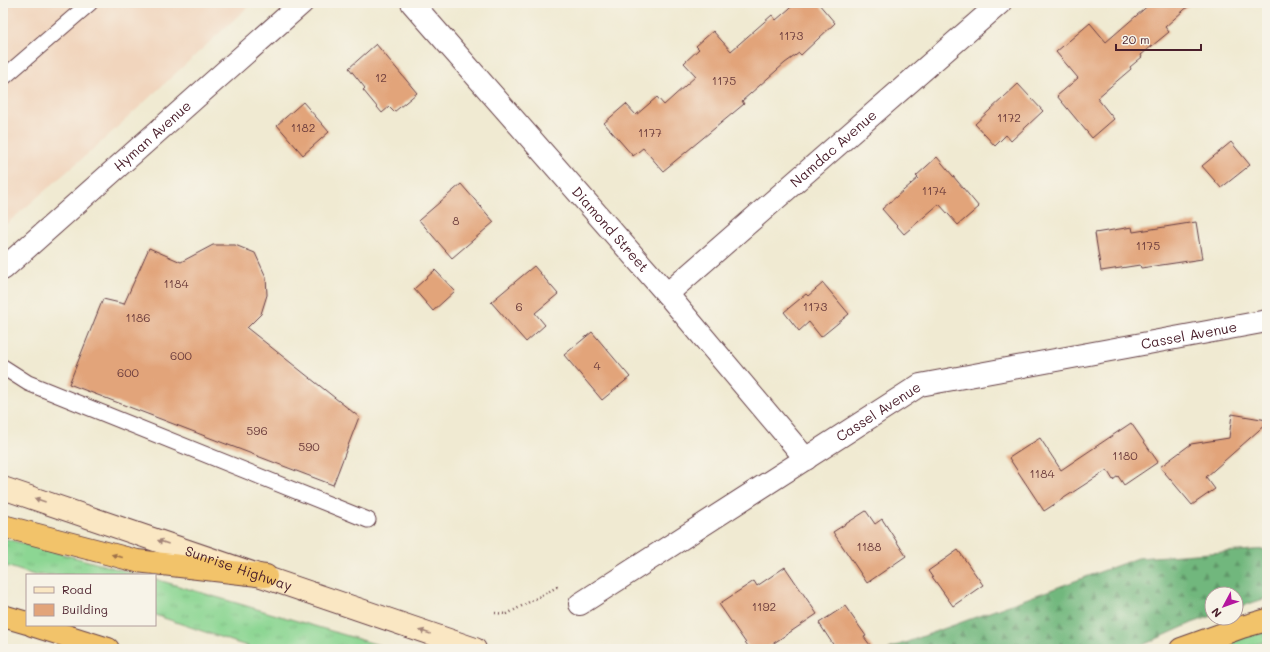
<svg xmlns="http://www.w3.org/2000/svg" width="1270" height="652" font-family="Mali,sans-serif">
<style>
.built{fill:#f1d5bd}
.grass{fill:url(#grass-tufts);stroke:#6b7a5f}
.forest{fill:url(#forest-firs);stroke:#5e6b54}
.building{fill:#e2a47a}
.lines{fill:none;stroke-linecap:round;stroke-linejoin:round}
.service-casing{stroke:#633d44;stroke-width:17}
.minor-casing{stroke:#633d44;stroke-width:24}
.secondary-casing{stroke:#633d44;stroke-width:24}
.motorway-casing{stroke:#633d44;stroke-width:24}
.path{stroke:#633d44;stroke-width:2.5;stroke-dasharray:1 3;stroke-linecap:butt}
.service{stroke:#fff;stroke-width:15}
.minor{stroke:#fff;stroke-width:22}
.secondary{stroke:#fae7c3;stroke-width:22}
.motorway{stroke:#f2c36a;stroke-width:22}
.oneway{fill:#a28377}
.oneway2{fill:#9e714a}
.labels{text-anchor:middle;stroke-width:3;stroke-linejoin:round;paint-order:stroke}
.number-label{font-size:12px;fill:#70403f}
.street-label{font-size:14px;fill:#4a1f2b;stroke:#f7f3e8}
</style>
<defs>
<pattern id="grass-tufts" width="24" height="20" patternUnits="userSpaceOnUse"><rect width="24" height="20" fill="#8cd693"/><path d="M3 7l-1-3M5 7V3M7 7l1-3M15 17l-1-3M17 17v-4M19 17l1-3" fill="none" stroke="#7ab77f"/></pattern>
<pattern id="forest-firs" width="22" height="20" patternUnits="userSpaceOnUse"><rect width="22" height="20" fill="#71b77d"/><path d="M5 1l3.5 6h-7zM16 11l3.5 6h-7z" fill="#5f9467"/></pattern>
</defs>
<rect width="100%" height="100%" fill="#f7f3e8"/>
<filter id="ink" filterUnits="userSpaceOnUse"><feTurbulence type="fractalNoise" baseFrequency=".025" numOctaves="2"/><feDisplacementMap in="SourceGraphic" scale="8" xChannelSelector="R" yChannelSelector="G"/><feConvolveMatrix kernelMatrix="1 2 1 2 8 2 1 2 1" color-interpolation-filters="sRGB"/></filter>
<filter id="wash" filterUnits="userSpaceOnUse"><feTurbulence type="fractalNoise" baseFrequency=".012" numOctaves="4" result="noise"/><feDisplacementMap in="SourceGraphic" scale="16" xChannelSelector="R" yChannelSelector="G"/><feGaussianBlur stdDeviation="0.9" result="paint"/><feColorMatrix in="noise" values="0 0 0 0 0 0 0 0 0 0 0 0 0 0 0 0 0 1.4 0 .05"/><feComposite in="paint" operator="in"/></filter>
<g filter="url(#wash)">
<rect width="100%" height="100%" fill="#f0ead2"/>
<!-- built -->
<path class="built" d="M3,3H252L100,143L3,227Z"/>
<!-- grass -->
<path class="grass" d="M3,538L140,575H34L3,565Z
M155,579L392,649H255L155,615Z
M1267,627V641L1242,649H1212Z"/>
<!-- forest -->
<path class="forest" d="M1267,549V598L1236,608V594H1212V616L1192,623L1134,649H888L1138,558Z"/>
<g id="blocks">
<!-- building -->
<path class="building" d="M796,3H818L835,23L801,55L799,53L785,63L742,101L744,104L663,171L643,148L633,156L604,123L626,104L636,115L657,97L664,105L696,76L684,63L699,49L696,46L713,31L731,51L772,15L776,20Z
M1151,3H1192L1165,27L1169,32L1141,55L1142,57L1130,67L1131,69L1097,98L1114,119L1092,138L1057,96L1078,78L1056,52L1090,23L1106,42Z
M376,44L417,93L394,112L389,107L382,113L363,90L365,88L349,68Z
M1018,84L1043,111L1011,141L1006,135L995,146L975,124Z
M303,102L329,132L303,155L277,125Z
M1231,142L1250,165L1221,188L1202,166Z
M937,157L979,207L958,225L939,204L904,234L882,209L918,178L916,176Z
M461,184L494,222L452,258L419,220Z
M1196,222L1202,259L1141,268L1140,265L1101,271L1095,233L1132,227L1133,232Z
M213,245H235L255,253L266,277L267,295L261,314L247,328L359,417L333,485L69,384L103,299L124,304L149,248L181,262Z
M534,266L558,294L535,313L545,325L526,342L491,302Z
M435,270L455,291L433,311L414,289Z
M823,283L849,314L821,337L809,322L799,331L784,312L806,294L808,296Z
M592,332L630,377L602,400L564,355Z
M1232,414L1267,420V423L1206,477L1215,489L1192,505L1160,467L1191,444L1229,438Z
M1131,423L1158,462L1124,485L1118,476L1113,480L1107,470L1044,511L1009,458L1040,438L1061,470Z
M866,511L875,524L882,519L906,556L867,583L833,532Z
M958,550L983,585L953,606L928,571Z
M785,567L817,614L765,649H750L719,604L754,581L757,586Z
M845,606L866,636L864,637L873,649H836L819,623Z"/>
</g>
</g>
<g filter="url(#ink)">
<use href="#blocks" fill-opacity="0" stroke="#633d44" stroke-width="1"/>
<g class="lines">
<!-- service casing -->
<g class="service-casing">
<path id="service" d="M3,78L90,3
M3,367L28,383L368,520"/>
</g>
<!-- minor casing -->
<g class="minor-casing">
<g id="minor">
<path id="s1" d="M412,3L667,294L806,459"/>
<path id="s2" d="M3,269L302,3"/>
<path id="s3" d="M667,294L1000,3"/>
<path id="s4" d="M580,604L920,385L1267,321"/>
</g>
</g>
<!-- secondary casing -->
<g class="secondary-casing">
<g id="secondary">
<path id="s5" d="M3,488L475,649"/>
</g>
</g>
<!-- motorway casing -->
<g class="motorway-casing">
<path id="motorway" d="M3,526L137,561L266,576
M3,616L27,623
M32,625L108,649
M1181,649L1242,627L1267,620"/>
</g>
<!-- path -->
<path class="path" d="M495,613L507,614L557,587L559,589"/>
<!-- service -->
<use href="#service" class="service"/>
<!-- minor -->
<use href="#minor" class="minor"/>
<!-- secondary -->
<use href="#secondary" class="secondary"/>
<!-- motorway -->
<use href="#motorway" class="motorway"/>
</g>
<!-- one-way arrows -->
<defs><path id="oneway-solid" d="M-6-.8H1V-3.2L6.5 0L1 3.2V.8H-6Z"/></defs>
<g class="oneway">
<use href="#oneway-solid" transform="translate(40 500) rotate(-161)"/>
<use href="#oneway-solid" transform="translate(163 542) rotate(-161)"/>
<use href="#oneway-solid" transform="translate(425 632) rotate(-161)"/>
</g>
<use class="oneway2" href="#oneway-solid" transform="translate(117 556) rotate(-165)"/>
</g>
<g class="labels">
<!-- number labels -->
<g class="number-label">
<text x="791" y="40">1173</text>
<text x="381" y="82">12</text>
<text x="724" y="85">1175</text>
<text x="1009" y="122">1172</text>
<text x="303" y="132">1182</text>
<text x="650" y="137">1177</text>
<text x="934" y="195">1174</text>
<text x="456" y="225">8</text>
<text x="1148" y="250">1175</text>
<text x="176" y="288">1184</text>
<text x="519" y="311">6</text>
<text x="815" y="311">1173</text>
<text x="138" y="322">1186</text>
<text x="181" y="360">600</text>
<text x="597" y="370">4</text>
<text x="128" y="377">600</text>
<text x="257" y="435">596</text>
<text x="309" y="451">590</text>
<text x="1125" y="460">1180</text>
<text x="1042" y="478">1184</text>
<text x="869" y="551">1188</text>
<text x="764" y="611">1192</text>
</g>
<!-- street labels -->
<g class="street-label">
<text dy="5" stroke="none"><textPath href="#s2" startOffset="200">Hyman Avenue</textPath></text>
<text dy="5" stroke="none"><textPath href="#s3" startOffset="221">Namdac Avenue</textPath></text>
<text dy="5" stroke="none"><textPath href="#s1" startOffset="301">Diamond Street</textPath></text>
<text dy="5" stroke="none"><textPath href="#s4" startOffset="678">Cassel Avenue</textPath></text>
<text dy="5" stroke="none"><textPath href="#s4" startOffset="355">Cassel Avenue</textPath></text>
<text dy="5" stroke="none"><textPath href="#s5" startOffset="249">Sunrise Highway</textPath></text>
</g>
</g>
<!-- margin -->
<rect width="1270" height="652" fill="none" stroke="#f7f3e8" stroke-width="16"/>
<!-- legend -->
<rect x="26" y="574" width="130" height="52" fill="#f7f3e8" stroke="#b29e9c"/>
<rect x="34" y="587" width="20" height="6" fill="#fae7c3" stroke="#b29e9c"/>
<text x="62" y="594" font-size="12" fill="#4a1f2b">Road</text>
<rect x="34" y="604" width="20" height="12" fill="#e2a47a" stroke="#b29e9c"/>
<text x="62" y="614" font-size="12" fill="#4a1f2b">Building</text>
<!-- north arrow -->
<g transform="translate(1224 606) rotate(229)"><circle r="19" fill="#f7f3e8" stroke="#b29e9c"/>
<path d="M0-3L7 15L0 10L-7 15Z" fill="#b5179e"/>
<text y="-6" font-size="11" font-weight="bold" text-anchor="middle" fill="#4a1f2b">N</text>
</g>
<!-- scale -->
<path d="M1116 44v6h85v-6" fill="none" stroke="#4a1f2b" stroke-width="2"/>
<text x="1122" y="44" font-size="12" fill="#4a1f2b" stroke="#f7f3e8" stroke-width="3" paint-order="stroke">20 m</text>
</svg>
